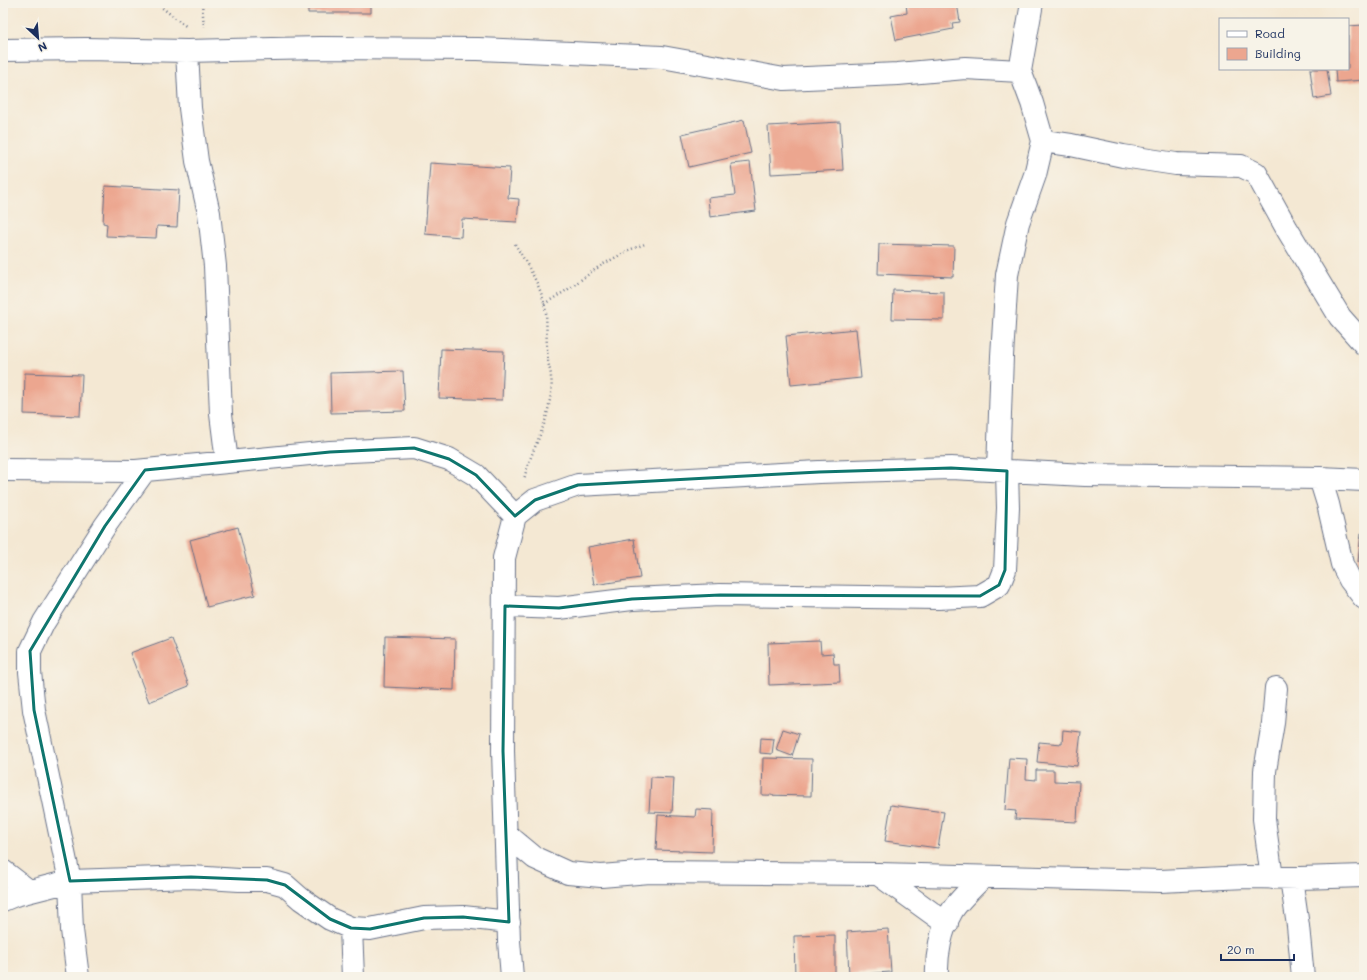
<svg xmlns="http://www.w3.org/2000/svg" width="1367" height="980" font-family="Mali,sans-serif">
<style>
.building{fill:#eca68f}
.lines{fill:none;stroke-linecap:round;stroke-linejoin:round}
.minor-casing{stroke:#677087;stroke-width:24}
.path{stroke:#677087;stroke-width:2.5;stroke-dasharray:1 3;stroke-linecap:butt}
.minor{stroke:#fff;stroke-width:22}
.marked{fill:none;stroke:#0f766e;stroke-width:3;stroke-linejoin:round}
</style>
<rect width="100%" height="100%" fill="#f7f3e8"/>
<filter id="ink" filterUnits="userSpaceOnUse"><feTurbulence type="fractalNoise" baseFrequency=".025" numOctaves="2"/><feDisplacementMap in="SourceGraphic" scale="8" xChannelSelector="R" yChannelSelector="G"/><feConvolveMatrix kernelMatrix="1 2 1 2 8 2 1 2 1" color-interpolation-filters="sRGB"/></filter>
<filter id="wash" filterUnits="userSpaceOnUse"><feTurbulence type="fractalNoise" baseFrequency=".012" numOctaves="4" result="noise"/><feDisplacementMap in="SourceGraphic" scale="16" xChannelSelector="R" yChannelSelector="G"/><feGaussianBlur stdDeviation="0.9" result="paint"/><feColorMatrix in="noise" values="0 0 0 0 0 0 0 0 0 0 0 0 0 0 0 0 0 1.4 0 .05"/><feComposite in="paint" operator="in"/></filter>
<g filter="url(#wash)">
<rect width="100%" height="100%" fill="#f4e8d3"/>
<g id="blocks">
<!-- building -->
<path class="building" d="M308,3H371V13H308Z
M906,3H957L960,22L952,23L953,29L896,40L891,16L907,13Z
M1364,25V80L1336,82L1335,69H1348V26Z
M1310,69H1327L1331,96L1314,99Z
M744,120L751,153L689,167L682,134Z
M840,122L843,170L771,174L768,126Z
M750,162L756,211L710,217L708,198L735,195L731,164Z
M430,163L510,168L508,198L519,199L517,222L462,219L461,237L425,234Z
M105,186L179,190L177,227L157,226L156,238L106,236L107,224L103,223Z
M879,244L954,246L953,277L878,274Z
M893,290L944,292V320L892,319Z
M856,329L861,378L791,385L786,336Z
M441,349L504,351L502,400L439,398Z
M403,371L405,411L331,413L330,373Z
M25,373L82,375L80,416L24,414Z
M238,527L255,595L207,607L190,540Z
M1361,533H1364V562H1358Z
M634,539L640,578L594,585L588,547Z
M385,637L455,639L454,690L384,687Z
M171,638L189,686L149,702L130,653Z
M820,641L821,654L833,653L834,664H839L840,682L769,685L768,643Z
M783,729L799,734L792,756L776,750Z
M1063,730L1081,732L1077,766L1037,762L1039,742L1062,744Z
M761,738L774,739L772,754L760,753Z
M763,758L812,759L811,796L762,795Z
M1009,758L1027,759L1026,779L1036,780V770H1054V781L1079,782L1077,822L1015,819L1016,811L1005,810Z
M651,777L674,778L672,813L649,812Z
M891,805L944,812L938,848L885,841Z
M696,809L713,810L712,852L656,850L658,815L695,817Z
M888,929L891,972L849,975L847,932Z
M835,935V977H795L794,936Z"/>
</g>
</g>
<g filter="url(#ink)">
<use href="#blocks" fill-opacity="0" stroke="#677087" stroke-width="1"/>
<g class="lines">
<!-- minor casing -->
<g class="minor-casing">
<path id="minor" d="M3,50L86,49L187,51L321,48L478,49L662,57L784,79L898,74L965,68L1020,71
M187,51L190,108L197,161L209,213L215,266L221,414L227,462
M1043,141L1071,145L1123,156L1176,164L1241,166L1256,173L1287,229L1340,317L1364,344
M3,470L136,471L330,452L414,448L449,459L476,475L515,516
M998,471L1002,356L1007,275L1018,223L1035,175L1043,141L1032,103L1020,71L1032,3
M1320,478L1328,504L1342,564L1350,580L1364,598
M505,606L559,608L632,599L720,595L938,598L980,596L999,585L1005,570L1008,508L1007,471
M506,834L535,858L568,873L601,876L650,872L878,874L1160,881L1246,877L1300,878L1364,876
M3,871L29,891
M878,874L947,924
M1272,878L1264,819L1265,771L1273,723L1276,688
M1291,878L1298,926L1303,977
M3,900L15,895L70,881L191,877L239,880H267L285,885L301,899L330,919L351,928L370,929L424,918L463,917L509,922
M351,928L353,977
M78,977L72,930L70,881L34,710L30,672V651L44,622L105,526L145,470
M512,977L509,941L503,751L504,558L515,516L535,500L578,485L819,472L951,468L1085,475L1320,478L1364,480
M937,977C936,955 941,930 952,911C957,902 975,885 983,877"/>
</g>
<!-- path -->
<path class="path" d="M156,3L187,27
M202,3L204,27
M515,244C527,265 543,288 546,313C547,328 546,344 548,359C548,365 551,371 551,377C553,388 550,399 548,410C543,434 529,455 524,480
M544,304L567,290L600,266L629,250L645,244"/>
<!-- minor -->
<use href="#minor" class="minor"/>
</g>
</g>
<!-- marked area -->
<path class="marked" d="M414,448L449,459L476,475L515,516L535,500L578,485L819,472L951,468L1007,471L1005,570L999,585L980,596L720,595L632,599L559,608L505,606L503,751L509,922L463,917L424,918L370,929L351,928L330,919L285,885L267,880L191,877L70,881L34,710L30,651L105,526L145,470L330,452Z"/>
<!-- margin -->
<rect width="1367" height="980" fill="none" stroke="#f7f3e8" stroke-width="16"/>
<!-- legend -->
<rect x="1219" y="18" width="130" height="52" fill="#f7f3e8" stroke="#9fa5b1"/>
<rect x="1227" y="31" width="20" height="6" fill="#ffffff" stroke="#9fa5b1"/>
<text x="1255" y="38" font-size="12" fill="#1b2f5e">Road</text>
<rect x="1227" y="48" width="20" height="12" fill="#eca68f" stroke="#9fa5b1"/>
<text x="1255" y="58" font-size="12" fill="#1b2f5e">Building</text>
<!-- north arrow -->
<g transform="translate(38 38) rotate(154)" stroke="#f7f3e8" stroke-width="3" paint-order="stroke">
<path d="M0-3L7 15L0 10L-7 15Z" fill="#1b2f5e"/>
<text y="-6" font-size="11" font-weight="bold" text-anchor="middle" fill="#1b2f5e">N</text>
</g>
<!-- scale -->
<path d="M1221 954v6h73v-6" fill="none" stroke="#1b2f5e" stroke-width="2"/>
<text x="1227" y="954" font-size="12" fill="#1b2f5e" stroke="#f7f3e8" stroke-width="3" paint-order="stroke">20 m</text>
</svg>
